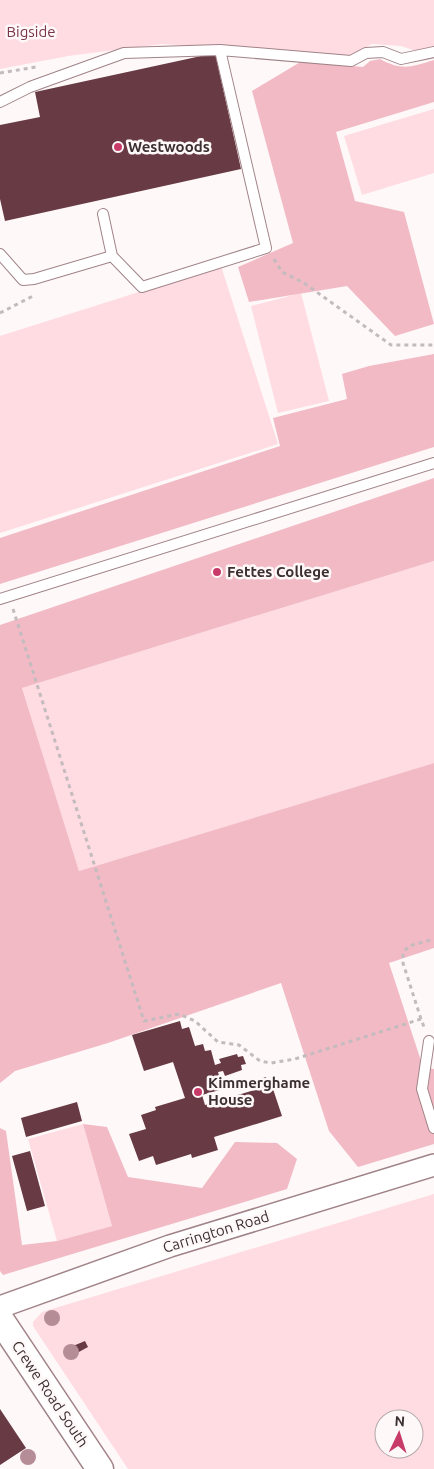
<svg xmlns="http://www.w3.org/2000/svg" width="434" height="1469" font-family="Ubuntu,sans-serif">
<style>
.green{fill:#ffdbe2;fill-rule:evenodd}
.forest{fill:#f2bac5}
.building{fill:#673a44}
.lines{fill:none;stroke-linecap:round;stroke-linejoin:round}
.service-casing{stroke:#a08388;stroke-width:12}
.minor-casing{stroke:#a08388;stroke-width:24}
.tertiary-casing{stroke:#a08388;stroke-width:29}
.path{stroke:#c3bbbd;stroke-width:3;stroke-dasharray:4 4;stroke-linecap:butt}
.service{stroke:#fff;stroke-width:10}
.minor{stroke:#fff;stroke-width:21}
.tertiary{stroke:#fff;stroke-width:26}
.tree{fill:#b58d97}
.poi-dot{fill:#c83b68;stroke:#fef8f9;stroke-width:2}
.labels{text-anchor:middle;stroke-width:5;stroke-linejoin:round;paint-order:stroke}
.park-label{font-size:15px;fill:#793647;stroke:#fef8f9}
.poi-label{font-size:15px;font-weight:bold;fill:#3b2f31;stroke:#fef8f9;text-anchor:start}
.street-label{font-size:15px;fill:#3b2f31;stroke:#fef8f9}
</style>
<rect width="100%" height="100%" fill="#fef8f9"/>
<!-- green -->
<path class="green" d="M0,0H434V47L419,52L401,46L372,44L348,56L162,44L68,56L0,69Z
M434,109V173L362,195L344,136Z
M221,266L278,444L0,533V336Z
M301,293L329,401L278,413L251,306Z
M434,561V763L79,871L22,688Z
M83,1124L112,1226L57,1241L28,1139Z
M434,1194V1469H128L33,1326V1322L42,1312ZM384,1419H414V1449H384Z"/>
<!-- forest -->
<path class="forest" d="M380,59C402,71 411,67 434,60V102L336,132L355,201L404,212L434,324L395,336L347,286L249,302L238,267L293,243L252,91L302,61L363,67L370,61Z
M434,354V447L0,584V538L280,446L273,418L347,399L342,374L369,366Z
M434,478V561L22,688L79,871L434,763V948L389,963L423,1067L434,1069V1144L358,1167L329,1131L281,983L108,1043L15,1071L0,1083V625Z
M83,1124L107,1127L128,1177L202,1188L235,1142L277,1143L297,1159L287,1189L3,1275L0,1271V1128L6,1131L22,1245L57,1241L112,1226Z"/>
<!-- building -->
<path class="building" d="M215,53L241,169L5,221L0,199V125L40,117L35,92Z
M180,1021L182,1029L189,1027L195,1046L203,1044L205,1051L211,1050L215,1065L221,1063L219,1059L237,1054L238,1057L243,1056L246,1064L241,1065L242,1070L225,1076L223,1071L218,1072L223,1089L202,1095L205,1105L258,1089L255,1081L266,1077L269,1087L272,1086L282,1116L214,1137L218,1150L192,1158L191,1154L156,1165L153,1156L139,1161L129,1134L146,1129L141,1115L156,1110L155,1107L185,1098L173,1062L144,1071L132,1035Z
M77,1102L82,1121L26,1137L21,1118Z
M30,1151L45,1206L27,1211L12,1156Z
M85,1341L88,1347L77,1353L73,1346Z
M0,1409L26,1448L0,1465Z"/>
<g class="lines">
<!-- service casing -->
<g class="service-casing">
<path id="service" d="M0,102L30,87L124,53L220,50L351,61L366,53L383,52L401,59L434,52
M103,214L112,256L142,287L266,248L220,50
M0,254L23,280L34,279L112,256
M0,599L434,463
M429,1041L422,1089L434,1128"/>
</g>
<!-- minor casing -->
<g class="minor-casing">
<path id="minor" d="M0,1307L170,1246L434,1165"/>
</g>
<!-- tertiary casing -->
<g class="tertiary-casing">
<path id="tertiary" d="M0,1319L100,1469"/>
</g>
<!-- path -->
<path class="path" d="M0,73L36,67
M274,259L282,272L304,283L391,345H434
M0,313L35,295
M13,609L144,1021L179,1014L195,1021L218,1042L239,1045L260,1061L271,1063L295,1059L421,1019L424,1027
M421,1019L403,963V953L409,946L434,939"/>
<!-- service -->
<use href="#service" class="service"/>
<!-- minor -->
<use href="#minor" class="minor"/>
<!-- tertiary -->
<use href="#tertiary" class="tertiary"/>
</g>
<!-- trees -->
<g class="tree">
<circle cx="52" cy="1318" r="8"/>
<circle cx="71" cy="1352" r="8"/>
<circle cx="28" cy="1457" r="8"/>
</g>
<!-- markers -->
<g class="poi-dot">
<circle cx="118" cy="147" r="5"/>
<circle cx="217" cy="572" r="5"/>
<circle cx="198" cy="1092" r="5"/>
</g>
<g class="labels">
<!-- park labels -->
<g class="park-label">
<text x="31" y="37">Bigside</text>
</g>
<!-- poi labels -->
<g class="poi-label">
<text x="128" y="152">Westwoods</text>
<text x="227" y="577">Fettes College</text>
<text x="208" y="1088">Kimmerghame<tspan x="208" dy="17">House</tspan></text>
</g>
<!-- street labels -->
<g class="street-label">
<text transform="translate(216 1232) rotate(-17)" y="5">Carrington Road</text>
<text transform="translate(50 1394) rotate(56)" y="5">Crewe Road South</text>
</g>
</g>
<!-- north arrow -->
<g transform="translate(399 1434) rotate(4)"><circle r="24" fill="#fef8f9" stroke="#b0a8a9"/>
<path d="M0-4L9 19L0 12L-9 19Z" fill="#c83b68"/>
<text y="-8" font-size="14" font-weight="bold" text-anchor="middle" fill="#3b2f31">N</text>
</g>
</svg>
